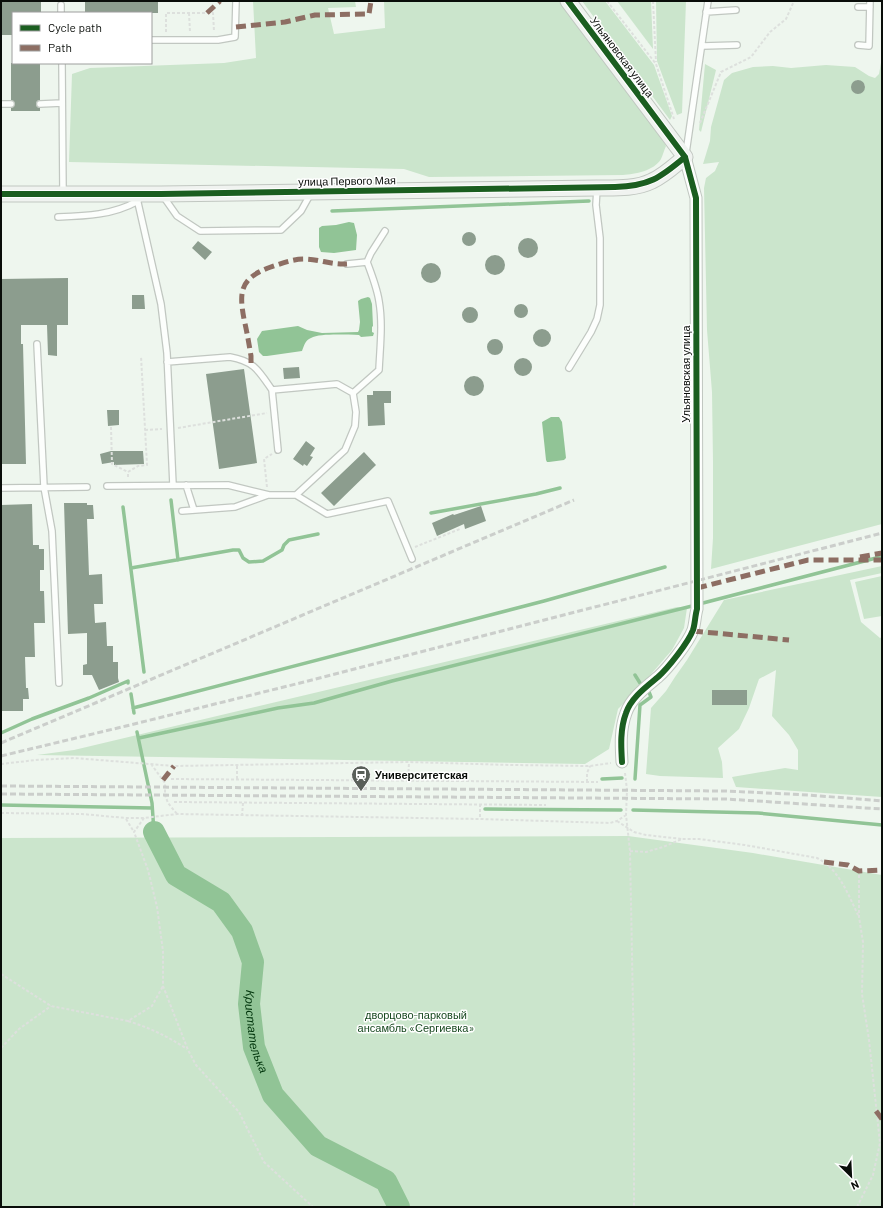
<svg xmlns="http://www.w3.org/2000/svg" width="883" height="1208" font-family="Barlow,sans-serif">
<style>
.green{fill:#cbe5cc;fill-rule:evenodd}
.water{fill:#91c496}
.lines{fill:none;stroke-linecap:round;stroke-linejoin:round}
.stream{stroke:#91c496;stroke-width:3.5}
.river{stroke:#91c496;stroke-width:22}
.building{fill:#8c9d8e}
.lane-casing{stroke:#c1c7c1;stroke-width:8}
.street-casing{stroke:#c1c7c1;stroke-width:13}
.secondary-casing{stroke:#c1c7c1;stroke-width:17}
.path{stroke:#dde0dd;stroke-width:2;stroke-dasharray:3 2;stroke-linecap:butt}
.lane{stroke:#fcfefc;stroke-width:5.5}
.street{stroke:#fcfefc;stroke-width:11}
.secondary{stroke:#f0f3f0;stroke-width:15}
.rail{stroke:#cbcecb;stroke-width:3;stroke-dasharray:6 3;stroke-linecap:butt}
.quiet{stroke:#8d6e63;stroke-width:5;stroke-dasharray:10 5;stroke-linecap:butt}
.cycleway-casing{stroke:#fff;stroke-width:8}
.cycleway{stroke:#1b5e20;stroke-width:6}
.labels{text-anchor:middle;stroke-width:3;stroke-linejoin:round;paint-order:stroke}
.street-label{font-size:11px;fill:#090d09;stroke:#fff}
.poi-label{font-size:11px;font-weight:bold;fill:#090d09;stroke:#fff;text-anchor:start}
.park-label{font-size:11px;fill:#17481f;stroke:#fff}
.water-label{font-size:12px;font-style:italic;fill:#00350c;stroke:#fff}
</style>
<rect width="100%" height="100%" fill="#eef6ee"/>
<!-- green -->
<path class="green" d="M253,1H355L356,7L328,8L334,34L385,28L384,1H560L659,133L666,146C664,150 663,155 661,159C654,171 635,174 623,175L429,177L404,169L69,162L72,74L90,68L224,63L256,58Z
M582,1H605L654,65L672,116L670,120Z
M617,1H651L653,49Z
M656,1H686L682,113L677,115L657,61Z
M882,57V524L711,569L713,538V462L712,392L707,330L704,188L706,178L715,171L719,162L703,164L710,141L711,127L724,80L732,73L753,67L773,66L791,68L826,65L855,67L869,76L875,78L879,74ZM856,80L861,81L865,85L864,90L860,93H855L852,89V84Z
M705,64L716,70L701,132L699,130Z
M882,566V573L850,580L861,622L880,638L882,637V797L736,787L732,777L785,768L798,770V750L789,735L772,716L776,670L759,679L749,708L739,729L718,748L722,762L723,778L660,776L646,774L651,708L666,691L675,677L687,660L724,600Z
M882,576V616L864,619L855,582Z
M677,607L687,608L684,628L672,650L640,687L618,709L609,749L585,764L37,755L74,750Z
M628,836L753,853L882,875V1207H1V838Z"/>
<!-- water -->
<path class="water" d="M349,222L354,223L357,235L356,250L334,253L321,252L319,247V228L322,226L336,225Z
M368,297L370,298L372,304L373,326L372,327V332L374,333L373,336L361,337L359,335C347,335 320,333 311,338C305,340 304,346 302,351L267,356H263L259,352L257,339L262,331L298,326L307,330L322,333L358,332L359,330L360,322L358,301L361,299Z
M551,417H559L562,422L566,458L564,460L549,462H547L546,460L542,422Z"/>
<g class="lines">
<!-- stream -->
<path class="stream" d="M332,211L589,201
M171,500L178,560
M123,507L144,672
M431,513L536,494L560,488
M131,568L233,550H239L243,558L249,562L263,561L282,550L284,545L289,540L318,534
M703,603L880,557
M635,675L640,683
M131,694L134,713
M133,708L544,601L665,567
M137,732L152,803L154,832
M1,733L32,719L89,698L128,681V683
M139,738L278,708L314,703L392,681L692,606
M602,779L622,778
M635,779L640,705L651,697L649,692
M1,805L152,808
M485,809L621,810
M633,810L758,813L882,825"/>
<!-- river -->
<path class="river" id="s1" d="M154,832L176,875L221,902L242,931L253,962L249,1004L254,1047L273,1095L318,1146L386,1181L399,1207"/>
</g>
<!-- building -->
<path class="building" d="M1,1H41V13H13V35H1Z
M85,1H158V13H85Z
M11,63H40V100L37,101L36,104L37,107L40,108V111H11V108L13,107L15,104L14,102L11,100Z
M851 87a7 7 0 1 1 14 0a7 7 0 1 1-14 0Z
M462 239a7 7 0 1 1 14 0a7 7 0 1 1-14 0Z
M518 248a10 10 0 1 1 20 0a10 10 0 1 1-20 0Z
M198,241L212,252L205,260L192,248Z
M485 265a10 10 0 1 1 20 0a10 10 0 1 1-20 0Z
M421 273a10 10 0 1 1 20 0a10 10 0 1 1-20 0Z
M68,278V325H57V356L48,355L47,325H21V344H23L26,464H1V279Z
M132,295H144L145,309H132Z
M514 311a7 7 0 1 1 14 0a7 7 0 1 1-14 0Z
M462 315a8 8 0 1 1 16 0a8 8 0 1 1-16 0Z
M533 338a9 9 0 1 1 18 0a9 9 0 1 1-18 0Z
M487 347a8 8 0 1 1 16 0a8 8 0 1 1-16 0Z
M514 367a9 9 0 1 1 18 0a9 9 0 1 1-18 0Z
M299,367L300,378L284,379L283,368Z
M244,369L257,463L219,469L206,374Z
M464 386a10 10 0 1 1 20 0a10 10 0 1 1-20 0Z
M373,391H391V403H384L385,425L368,426L367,395H373Z
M107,410H119V425L108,426Z
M306,441L315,448L310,456L313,457L307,466L304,464L303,466L293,459Z
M111,451H143L144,464L114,465V462L102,464L100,454Z
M364,452L376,465L334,506L321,493Z
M64,503H87V505H93L94,519H87L89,575L102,574L103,604H94L95,623L106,622L107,646H113V662H118V678L119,682L99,690L92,675H83V665L87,664V633L68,634Z
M32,504L33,545H39V549H44V570H40V591H44L45,623H34L35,657H25L26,688H28L29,699H23V711H1V505Z
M481,506L486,521L465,529L464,524L437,536L432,523L453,514L454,515Z
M712,690H747V705H712Z"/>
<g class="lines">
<!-- lane casing -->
<g class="lane-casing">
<path id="lane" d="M61,5V13
M858,7H870
M706,12L736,10
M151,40H218L235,37L236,1
M858,45L869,46L870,1
M703,46L737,45
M62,63L63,193
M1,104H11
M40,104L62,103
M686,153L708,1
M136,194L161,304L167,353L173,485
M163,196L177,216L200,231L281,230L301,211L311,193
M58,217C86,216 113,215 138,201
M347,264L367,262
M37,344L44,487L52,531L59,683
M569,368L591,332L597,319L600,305V238L596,205L597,188
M272,390L278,450
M353,393L379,370C380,347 383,324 379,301C377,288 372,275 367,262L371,253L385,231
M186,485L194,510
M107,486L228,485L269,495H296L345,450L355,426L356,412L353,393L337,384L272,390C259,371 254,361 230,357L167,362
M1,488L87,487
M296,495L327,514L388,501L412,559
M182,511L235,507L268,495"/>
</g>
<!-- street casing -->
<g class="street-casing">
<path id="street" d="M622,762C621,746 620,729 626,713C631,698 646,687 658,677C668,668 688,643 693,630C695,624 695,616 697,609L696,198L685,157"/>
</g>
<!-- secondary casing -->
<g class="secondary-casing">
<path id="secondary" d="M1,194H161L597,188C615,188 636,189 652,181C665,175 675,165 685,157L568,1"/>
</g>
<!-- path -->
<path class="path" d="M607,1L656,64L674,119
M653,1L656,62
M189,13L190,32
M166,32V13H213L214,31
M700,123L721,72L751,57L770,32L786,19L794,1
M111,427L112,464L128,472
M178,428L267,413
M145,430L162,429
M128,477V472L138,466L147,465L141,356
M267,487L264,459L272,454
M415,547L460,529
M1,764L36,760L74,758L174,766L409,762L511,765L590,766L611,763
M151,764L165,783V795L168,803L177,814
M625,773L627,790L626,815L630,851L634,1058V1207
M171,779L598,782
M237,779V765
M408,782L409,762
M587,782V773L590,766
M174,802L546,805
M480,804V819
M1,813L82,814L126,818H144L177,814L480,819L610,823L617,821L626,815
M242,816L243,803
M144,818L134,832L148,870L157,907L163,951V986L188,1050L196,1065L239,1112L264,1162L313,1207
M126,819L134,832
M617,821L634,832L646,835L682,839
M630,851L646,852L663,847L682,839H699L745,845L817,858C839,869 848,894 858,915
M1,974L51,1006L128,1021L152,1006L163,986
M128,1021C150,1028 167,1036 187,1049
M1,1048L19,1029L51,1006
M857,1207L873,1175L880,1143L869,1040L862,994L863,942L859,917V871"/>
<!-- lane -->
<use href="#lane" class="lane"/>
<!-- street -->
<use href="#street" class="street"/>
<!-- secondary -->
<use href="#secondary" class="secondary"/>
<!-- rail -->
<path class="rail" d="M1,743L574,500
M1,756L126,726L300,683L882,533
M1,786L726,791L809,795L882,801
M1,794L726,799L882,809"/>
<!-- quiet -->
<path class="quiet" d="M207,13L220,1
M236,27L285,22L315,15L369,14L371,1
M251,363V356C249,344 247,332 244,319C239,292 240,279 268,268C280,264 292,259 304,259C319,259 331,265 347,264
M860,557L882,553
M697,588L808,560H882
M693,631L789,640
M163,780L174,766
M824,862L848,865L859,871L882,870
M876,1111L882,1119"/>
<!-- cycleway casing -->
<g class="cycleway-casing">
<path id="cycleway" d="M568,1L685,157L696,198L697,609C695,616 695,624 693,630C688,643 668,668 658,677C646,687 631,698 626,713C620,729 621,746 622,762
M1,194H161L615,187C649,186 660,178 685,157"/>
</g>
<!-- cycleway -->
<use href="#cycleway" class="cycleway"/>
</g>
<!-- icons -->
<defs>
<g id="station-pin" transform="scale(1)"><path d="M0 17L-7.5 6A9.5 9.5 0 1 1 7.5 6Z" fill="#595f59" stroke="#fff"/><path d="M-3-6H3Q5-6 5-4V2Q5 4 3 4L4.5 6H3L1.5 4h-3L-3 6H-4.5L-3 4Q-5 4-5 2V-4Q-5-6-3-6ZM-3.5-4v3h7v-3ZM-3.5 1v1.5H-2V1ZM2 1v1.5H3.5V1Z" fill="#fff"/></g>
</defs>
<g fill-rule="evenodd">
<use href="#station-pin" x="361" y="775"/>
</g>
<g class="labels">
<!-- street labels -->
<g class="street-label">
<text transform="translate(622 57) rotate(53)" y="4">Ульяновская улица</text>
<text transform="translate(347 181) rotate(-1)" y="4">улица Первого Мая</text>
<text transform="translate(686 374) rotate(-90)" y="4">Ульяновская улица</text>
</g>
<!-- poi labels -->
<g class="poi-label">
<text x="375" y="779">Университетская</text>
</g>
<!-- park labels -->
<g class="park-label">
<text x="416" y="1019">дворцово-парковый<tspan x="416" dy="13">ансамбль «Сергиевка»</tspan></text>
</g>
<!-- water labels -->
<g class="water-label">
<text dy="4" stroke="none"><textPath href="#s1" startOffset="240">Кристателька</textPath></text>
</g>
</g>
<!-- border -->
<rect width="883" height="1208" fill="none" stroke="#090d09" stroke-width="4"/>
<!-- legend -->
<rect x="12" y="12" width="140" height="52" fill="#ffffff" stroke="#9d9e9d"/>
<rect x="20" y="25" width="20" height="6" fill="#1b5e20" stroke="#9d9e9d"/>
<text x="48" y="32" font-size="12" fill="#090d09">Cycle path</text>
<rect x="20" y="45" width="20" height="6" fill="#8d6e63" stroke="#9d9e9d"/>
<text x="48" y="52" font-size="12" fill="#090d09">Path</text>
<!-- north arrow -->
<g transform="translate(851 1176) rotate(156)" stroke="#ffffff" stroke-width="3" paint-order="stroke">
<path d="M0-3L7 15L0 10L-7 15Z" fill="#090d09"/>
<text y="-6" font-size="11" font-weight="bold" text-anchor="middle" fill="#090d09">N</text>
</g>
</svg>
